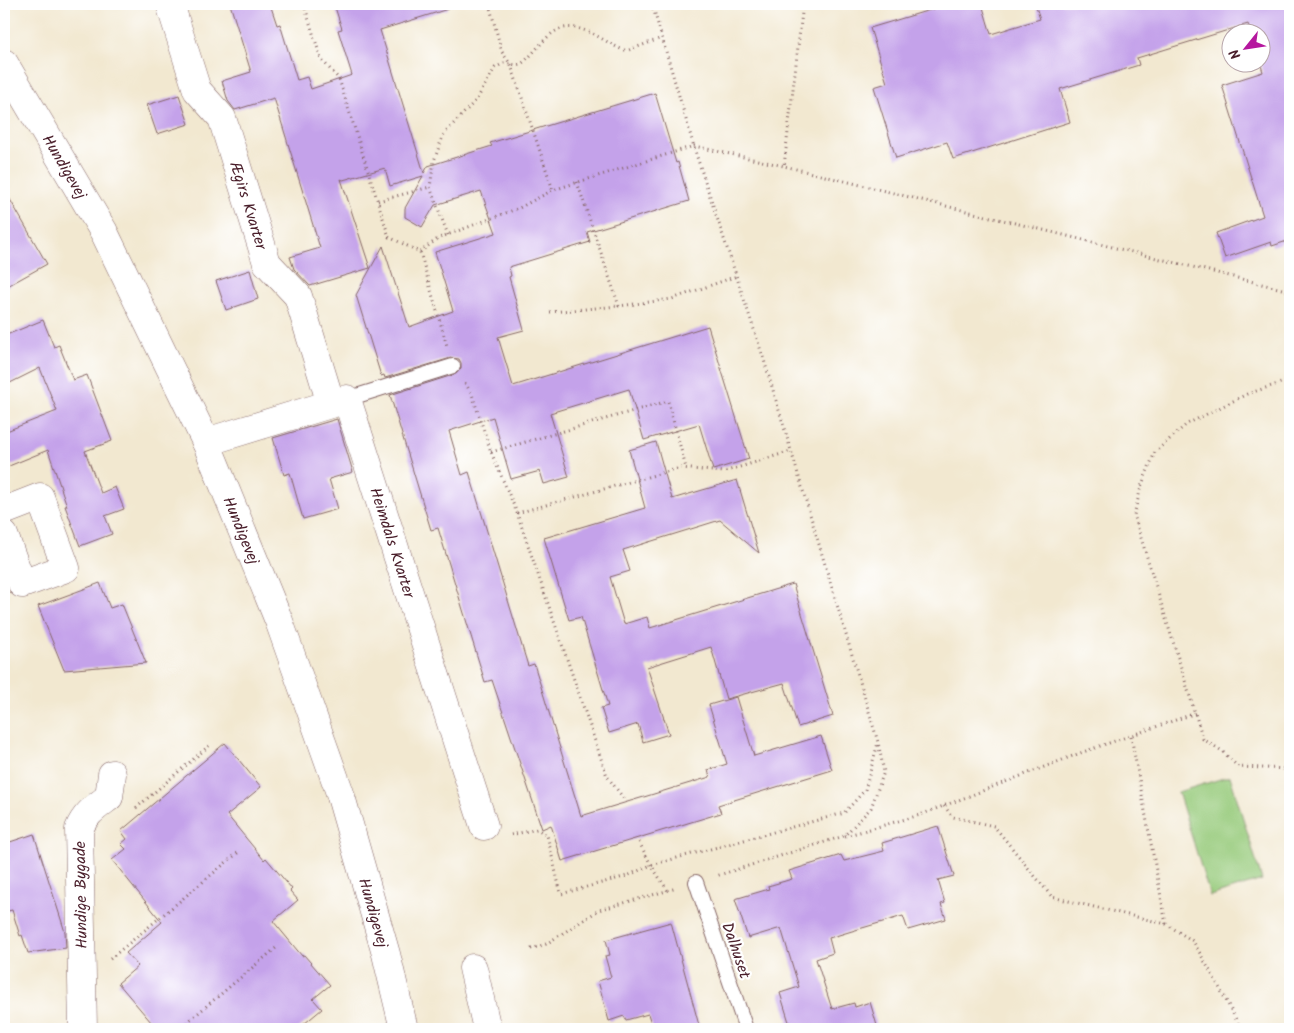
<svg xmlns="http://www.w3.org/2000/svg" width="1294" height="1033" font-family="Kalam,sans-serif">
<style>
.green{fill:#97cb7c;stroke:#707554}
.building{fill:#c4a2ea}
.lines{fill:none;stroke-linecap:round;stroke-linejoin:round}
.lane-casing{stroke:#856565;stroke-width:16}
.street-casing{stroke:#856565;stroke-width:29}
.secondary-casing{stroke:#856565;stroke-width:29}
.path{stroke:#856565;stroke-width:3;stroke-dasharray:1 4;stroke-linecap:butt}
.lane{stroke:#fff;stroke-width:14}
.street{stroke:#fff;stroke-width:28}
.secondary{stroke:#fff;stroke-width:28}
.labels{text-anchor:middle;stroke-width:4.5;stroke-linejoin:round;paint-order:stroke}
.street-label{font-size:16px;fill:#4a1f2b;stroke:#fff}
</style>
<rect width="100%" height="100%" fill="#fff"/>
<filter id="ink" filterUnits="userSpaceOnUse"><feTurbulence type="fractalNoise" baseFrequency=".02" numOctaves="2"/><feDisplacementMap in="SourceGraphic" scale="10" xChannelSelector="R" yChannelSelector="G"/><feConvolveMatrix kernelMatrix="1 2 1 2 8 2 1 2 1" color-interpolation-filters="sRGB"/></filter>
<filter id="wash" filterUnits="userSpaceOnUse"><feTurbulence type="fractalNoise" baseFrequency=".0096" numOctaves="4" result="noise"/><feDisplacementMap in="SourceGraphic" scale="20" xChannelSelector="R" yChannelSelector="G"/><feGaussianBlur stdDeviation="1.12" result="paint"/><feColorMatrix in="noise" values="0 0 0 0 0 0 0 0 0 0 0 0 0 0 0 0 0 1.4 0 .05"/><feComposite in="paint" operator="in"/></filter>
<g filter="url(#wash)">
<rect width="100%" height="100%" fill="#f2e8d0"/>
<!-- green -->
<path class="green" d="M1230,776L1262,880L1210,896L1178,792Z"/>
<g id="blocks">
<!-- building -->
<path class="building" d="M230,4H270L277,25L280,24L297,80L307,77L311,89L352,75L338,30L342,29L334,4H447L448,9L380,30L424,173L428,166L492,146L490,143L655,93L676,163L678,162L689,201L587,232L590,242L509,267L511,276L509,277L524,330L498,337L513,386L708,326L749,459L713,470L699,424L644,440L629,389L550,413L569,477L544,484L540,471L511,479L493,417L449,431L462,475L469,472L528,666L534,664L581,816L710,777L708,770L727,764L709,705L736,697L754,756L821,736L832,770L718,805L721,813L562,861L551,825L542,829L492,680L485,682L438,528L431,530L390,395L456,374L461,368V363L459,359L451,358L385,378L384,375L381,376L356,295L383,246L409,327L453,311L435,252L496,233L481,191L435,205L422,227L405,217V208L423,176L390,186L385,168L343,180L341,179L370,268L310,286L294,269L290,257L320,248L274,98L235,110L228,101L222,81L251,72Z
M950,4H982L991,34L1040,19L1035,4H1290V240L1272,246L1271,242L1225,258L1216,233L1263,216L1222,85L1263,72L1260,62H1262V32H1251L1248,24L1137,58L1139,65L1060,89L1070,122L953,159L947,142L896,158L874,87L887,83L870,28Z
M179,95L189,124L157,134L147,105Z
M4,189L47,264L4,288Z
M250,270L258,299L226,310L216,281Z
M43,320L54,347L59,345L73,380L87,375L112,441L85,451L101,493L115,487L124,509L105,516L112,534L80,546L65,506H67L48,450L4,468V432L57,411L40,368L4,386V336Z
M337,419L353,472L329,479L338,509L303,519L290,473L284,475L273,438Z
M656,442L672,499L737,480L759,553L720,520L623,550L630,571L610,577L624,624L647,617L650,628L793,584L833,716L798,727L784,683L726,699L711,647L647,667L669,734L643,742L638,724L609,733L601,708L608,706L581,617L569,620L544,538L645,508L629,450Z
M100,583L110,608L122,604L146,663L64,670L38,606Z
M225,743L261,787L227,815L264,860L266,858L292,889L290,891L298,900L273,921L302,956L304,955L330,985L313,999L322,1009L298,1029H157L118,983L138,966L126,953L162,922L112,860L126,849L121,844L127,839L121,831Z
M938,826L954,876L938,880L945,903L941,904L946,919L908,930L903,916L852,931L829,938L833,953L816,959L832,1009L854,1003L855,1007L870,1002L878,1029H786L785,1023L789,1022L780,993L799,987L781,928L748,938L735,899L769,889L768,886L792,879L789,871L841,855L844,861L884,851L882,843Z
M34,834L65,932L66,948L28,953L22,935L20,936L12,910L4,912V844Z
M671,922L700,1029H653L648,1014L626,1020L624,1016L609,1021L598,981L611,977L605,956L610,955L606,940Z"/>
</g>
</g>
<g filter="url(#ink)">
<use href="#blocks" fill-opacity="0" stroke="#856565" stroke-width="1"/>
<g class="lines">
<!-- lane casing -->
<g class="lane-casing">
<path id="lane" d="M347,399L453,366
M696,882L746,1029"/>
</g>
<!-- street casing -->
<g class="street-casing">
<g id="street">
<path id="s1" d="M170,4L197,90L222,118L267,263L298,296L331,404"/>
<path id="s2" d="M206,442L347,399L484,826"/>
<path d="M4,511L40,497L66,568L22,584L4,535"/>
<path d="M473,968L487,1029"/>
<path d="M83,1029L79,829C85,814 96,807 109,797L112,774"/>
</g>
</g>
<!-- secondary casing -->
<g class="secondary-casing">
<g id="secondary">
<path id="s3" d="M4,63L104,232L206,442L279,621L340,793L386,954L404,1029"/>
</g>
</g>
<!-- path -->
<path class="path" d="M125,4H126
M304,4L321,59L339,79L389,237L420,252L447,346
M489,4L502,52L511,65L553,190
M652,4L697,157L764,360L878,742L884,772L871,808L844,836L716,876
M803,4L784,166L1290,291
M577,182L619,306L672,299L737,276
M378,201L430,187
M448,235L430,187L434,161L440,144L444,134L477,99L495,68L504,63L516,65L521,64C532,56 539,44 549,36C573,14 600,40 623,50H629L662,38
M420,252L439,238L519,208L553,190L694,146L784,166
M550,312L619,306
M1290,380L1247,394L1187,424L1155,452L1141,487L1134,515L1203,739L1222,751L1238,767L1290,769
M465,383L472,394L491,452L517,513L607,776L624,799
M491,452L668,401L686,468
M517,513L680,468L724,472L791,451
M1131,736L1166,924
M944,806L953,817L994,826L1052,897L1166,924L1193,941L1218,985L1241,1029
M136,808L210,745
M511,835L537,829L547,835L561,894L627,876L651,865L844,813L865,790L878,743
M845,836L920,815L1083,752L1196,713
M639,842L651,865L668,891
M531,949L546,944L599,910L677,888
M110,959L240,851
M179,1029L276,948"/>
<!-- lane -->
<use href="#lane" class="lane"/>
<!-- street -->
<use href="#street" class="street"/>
<!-- secondary -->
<use href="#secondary" class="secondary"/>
</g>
</g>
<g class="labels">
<!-- street labels -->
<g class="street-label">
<text dy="6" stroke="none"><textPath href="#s3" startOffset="120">Hundigevej</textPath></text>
<text dy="6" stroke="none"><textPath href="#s1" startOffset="219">Ægirs Kvarter</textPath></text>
<text dy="6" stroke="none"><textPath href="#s3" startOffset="525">Hundigevej</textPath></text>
<text dy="6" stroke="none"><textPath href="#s2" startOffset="298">Heimdals Kvarter</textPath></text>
<text transform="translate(80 895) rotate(-91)" y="6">Hundige Bygade</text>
<text dy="6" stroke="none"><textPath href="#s3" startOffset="930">Hundigevej</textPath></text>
<text transform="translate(737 950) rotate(71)" y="6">Dalhuset</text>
</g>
</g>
<!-- margin -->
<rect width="1294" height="1033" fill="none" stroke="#fff" stroke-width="20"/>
<!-- north arrow -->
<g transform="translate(1246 48) rotate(240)"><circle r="24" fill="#ffffff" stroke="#b7a5aa"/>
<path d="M0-4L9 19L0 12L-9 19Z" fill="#b5179e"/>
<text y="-8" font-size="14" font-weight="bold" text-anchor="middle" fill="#4a1f2b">N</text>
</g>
</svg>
